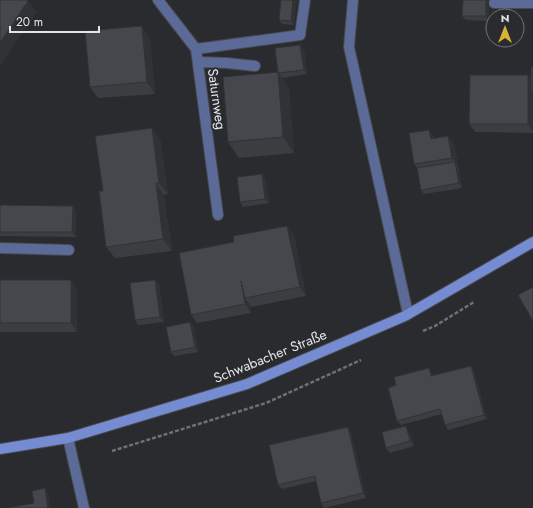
<svg xmlns="http://www.w3.org/2000/svg" width="533" height="508" font-family="Jost,sans-serif">
<style>
.lines{fill:none;stroke-linecap:round;stroke-linejoin:round}
.lane-casing{stroke:#48494d;stroke-width:12}
.street-casing{stroke:#48494d;stroke-width:12}
.secondary-casing{stroke:#48494d;stroke-width:12}
.path{stroke:#6f7073;stroke-width:2.5;stroke-dasharray:4 2;stroke-linecap:butt}
.lane{stroke:#5b6a96;stroke-width:10}
.street{stroke:#5b6a96;stroke-width:10}
.secondary{stroke:#758cd2;stroke-width:10}
.wall{fill:#3b3d41}
.shaded-wall{fill:#303235}
.building{fill:#45474c;stroke:#303235}
.labels{text-anchor:middle;stroke-width:3.5;stroke-linejoin:round;paint-order:stroke}
.street-label{font-size:14px;fill:#e4e5e8;stroke:#2a2b2f}
</style>
<rect width="100%" height="100%" fill="#2a2b2f"/>
<g class="lines">
<!-- lane casing -->
<g class="lane-casing">
<path id="lane" d="M353,0L349,47L408,314
M494,3H533
M196,49L300,35L305,0
M198,62L227,63L255,66"/>
</g>
<!-- street casing -->
<g class="street-casing">
<path id="street" d="M158,0L196,49L218,215
M0,248L69,250
M68,438L84,508"/>
</g>
<!-- secondary casing -->
<g class="secondary-casing">
<path id="secondary" d="M0,449L68,438L247,384L405,316L533,242"/>
</g>
<!-- path -->
<path class="path" d="M423,331L435,326L474,302
M112,451L266,403L361,360"/>
<!-- lane -->
<use href="#lane" class="lane"/>
<!-- street -->
<use href="#street" class="street"/>
<!-- secondary -->
<use href="#secondary" class="secondary"/>
</g>
<!-- wall -->
<path class="wall" d="M281,0L294,25L282,24L279,20Z
M463,0H489V21L466,20L462,16Z
M150,38L155,94L98,98L90,87Z
M304,50L307,74L282,78L289,88L294,153L239,158L228,142L278,72Z
M533,67V133L475,132L469,124L531,79Z
M152,128L160,139L168,194L164,195L172,251L115,258L106,247L103,191Z
M448,136L454,144L462,188L424,194L421,190L417,168L414,164Z
M262,174L265,179L269,203L243,207L240,202Z
M0,205L76,211V237L0,236Z
M294,234L306,296L251,307L250,305L251,313L197,323L191,315Z
M0,280H71L77,289V332H0Z
M155,280L159,284L164,322L138,325L135,320Z
M194,327L198,352L174,356L171,352Z
M471,366L474,371L487,419L448,430L445,425L442,414L401,425L397,421L432,373L433,376Z
M406,426L409,431L414,446L390,453L386,448Z
M351,432L366,498L324,508L321,503L316,481L282,489L278,485Z"/>
<!-- shaded-wall -->
<path class="shaded-wall" d="M293,0H297L294,25L291,21Z
M486,0H489V21L486,16Z
M28,1L37,12L0,66V43Z
M142,26L150,38L155,94L147,82Z
M300,45L304,50L307,74L304,70Z
M278,72L289,88L294,153L283,137Z
M528,75L533,82L531,91L533,93V132L528,124Z
M152,128L160,139L168,194L159,183Z
M429,130L435,138L431,139Z
M448,136L454,144L458,166L452,158Z
M455,162L458,167L462,188L459,183Z
M262,174L265,179L269,203L265,199Z
M156,183L164,195L172,251L163,239Z
M73,206L76,211V237L72,232Z
M287,226L294,234L306,296L300,287Z
M71,280L77,289V332L71,323Z
M155,280L159,284L164,322L160,317Z
M241,281L245,298L250,305L251,313L245,304Z
M190,322L194,327L198,352L195,347Z
M471,366L474,371L487,419L484,415Z
M429,368L432,373L434,381L431,376Z
M406,426L409,431L414,446L410,441Z
M348,427L351,432L366,498L363,493Z
M45,488L48,493L51,508H48Z"/>
<!-- building -->
<path class="building" d="M0,0H27L28,1L0,43Z
M281,0H293L291,21L279,20Z
M463,0H486V16H462Z
M142,26L147,82L90,87L85,31Z
M300,45L304,70L278,73L275,48Z
M531,67H533V91H531Z
M278,72L283,137L228,142L223,77Z
M470,75H528V124H469Z
M152,128L159,183H156L163,239L106,247L99,191H103L95,136Z
M429,130L431,139L448,136L452,158L414,164L409,133Z
M455,162L459,183L421,190L417,168Z
M262,174L265,199L240,202L237,177Z
M0,205L73,206L72,232H0Z
M287,226L300,287L245,298L241,281L245,304L191,315L179,253L234,242L233,236Z
M0,280H71V323H0Z
M155,280L160,317L135,320L130,283Z
M533,287V321L518,295Z
M190,322L195,347L171,352L166,327Z
M471,366L484,415L445,425L440,409L397,421L388,388L396,385L394,377L429,368L431,376Z
M406,426L410,441L386,448L382,432Z
M348,427L363,493L321,503L315,476L278,485L269,445Z
M45,488L48,508H8L34,503L32,491Z"/>
<g class="labels">
<!-- street labels -->
<g class="street-label">
<text transform="translate(217 99) rotate(82)" y="5">Saturnweg</text>
<text transform="translate(270 356) rotate(-22)" y="5">Schwabacher Straße</text>
</g>
</g>
<!-- north arrow -->
<g transform="translate(505 28)"><circle r="19" fill="#2a2b2f" stroke="#747579"/>
<path d="M0-3L7 15L0 10L-7 15Z" fill="#dab333"/>
<text y="-6" font-size="11" font-weight="bold" text-anchor="middle" fill="#e4e5e8">N</text>
</g>
<!-- scale -->
<path d="M10 26v6h89v-6" fill="none" stroke="#e4e5e8" stroke-width="2"/>
<text x="16" y="26" font-size="12" fill="#e4e5e8" stroke="#2a2b2f" stroke-width="3" paint-order="stroke">20 m</text>
</svg>
